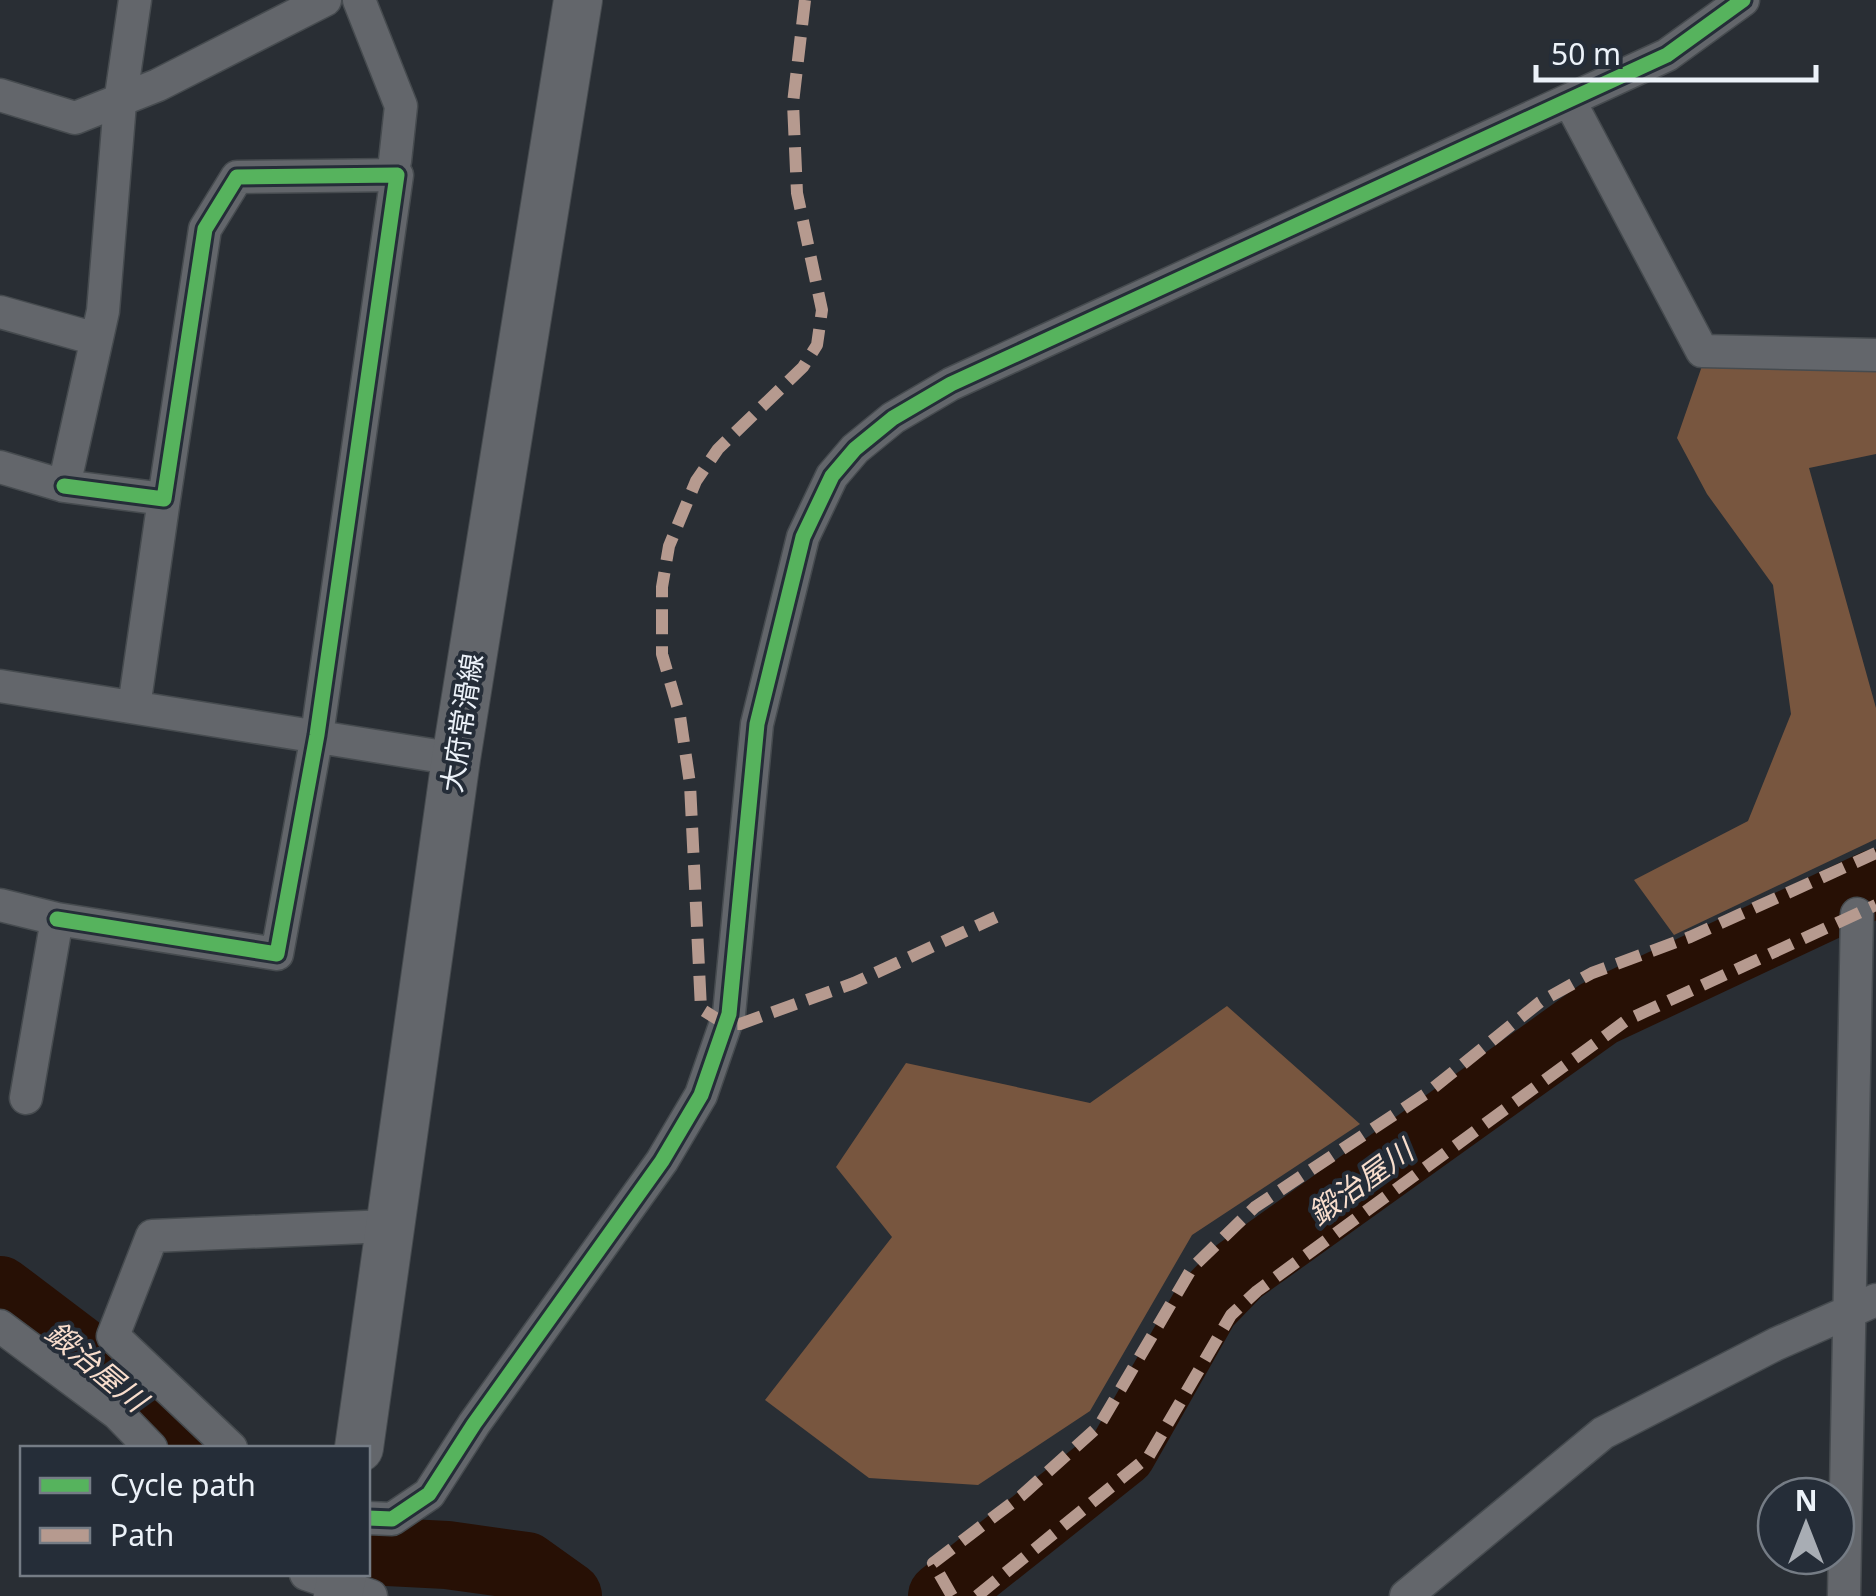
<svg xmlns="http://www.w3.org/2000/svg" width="1876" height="1596" font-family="'Noto Sans','Noto Sans JP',sans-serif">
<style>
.forest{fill:#78563f}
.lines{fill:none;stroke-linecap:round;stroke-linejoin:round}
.river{stroke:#271005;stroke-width:68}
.street-casing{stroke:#464b4f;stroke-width:35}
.secondary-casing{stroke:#464b4f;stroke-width:50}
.street{stroke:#63666b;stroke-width:32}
.secondary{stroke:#63666b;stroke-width:48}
.quiet{stroke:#b69a8f;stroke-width:12;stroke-dasharray:25 12;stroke-linecap:butt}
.cycleway-casing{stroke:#252d38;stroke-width:21}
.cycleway{stroke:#56b35d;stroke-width:15}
.labels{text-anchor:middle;stroke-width:8;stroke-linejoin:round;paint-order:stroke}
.street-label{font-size:28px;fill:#ecf2f9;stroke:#252d38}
.water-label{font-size:30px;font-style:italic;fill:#f8ddcc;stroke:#252d38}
</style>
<rect width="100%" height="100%" fill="#292e34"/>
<!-- forest -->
<path class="forest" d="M1702,366L1876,372V454L1809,468L1876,708V839L1674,935L1634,880L1748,821L1791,714L1773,585L1707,494L1677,438Z
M1227,1006L1360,1124L1192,1235L1090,1411L978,1485L869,1478L765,1400L892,1237L836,1167L906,1063L1090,1103Z"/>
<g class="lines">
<!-- river -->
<path class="river" d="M0,1290L111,1374L188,1448
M368,1551L447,1555L526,1566L568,1596
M942,1596L1122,1453L1206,1305L1239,1271L1599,1013L1876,883"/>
<!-- street casing -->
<g class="street-casing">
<path id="street" d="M359,0L401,106L395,161
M0,95L75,118L158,85L325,0
M1569,100L1702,351L1876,355
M0,312L96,339
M0,467L64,486L103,311L120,103L135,0
M0,686L456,759
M134,707L164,499
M0,905L57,919L26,1098
M57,919L277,954L317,735L397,175L237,177L205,229L164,499L64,486
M0,1326L118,1414L151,1448
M231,1448L113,1336L152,1236L388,1226
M368,1518L392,1519L429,1494L474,1424L662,1161L701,1095L729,1014L757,724L803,537L832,476L855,449L893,418L951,384L1667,55L1743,0
M306,1574L371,1596
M1406,1596L1603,1433L1776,1344L1876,1300
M1844,1596L1857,914"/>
</g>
<!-- secondary casing -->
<g class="secondary-casing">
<path id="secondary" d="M359,1448L456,759L578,0
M338,1596L342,1574"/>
</g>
<!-- street -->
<use href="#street" class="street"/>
<!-- secondary -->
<use href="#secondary" class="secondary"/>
<!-- quiet -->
<path class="quiet" d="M805,0L793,103L797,193L822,310L817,345L803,367L718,449L696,481L669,546L662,587V654L680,716L690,784L701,1009L725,1024H740L854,983L996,917
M952,1596L933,1563L1021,1496L1099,1426L1192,1268L1255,1207L1427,1093L1540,1002L1592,973L1690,937L1876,853
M977,1596L1149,1456L1231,1315L1257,1291L1627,1020L1876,905"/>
<!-- cycleway casing -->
<g class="cycleway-casing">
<path id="cycleway" d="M57,919L277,954L317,735L397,175L237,177L205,229L164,499L64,486
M368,1518L392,1519L429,1494L474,1424L662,1161L701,1095L729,1014L757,724L803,537L832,476L855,449L893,418L951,384L1667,55L1743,0"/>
</g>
<!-- cycleway -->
<use href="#cycleway" class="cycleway"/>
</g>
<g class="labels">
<!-- street labels -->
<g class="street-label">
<text transform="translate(462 723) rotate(-81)" y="10">大府常滑線</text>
</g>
<!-- water labels -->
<g class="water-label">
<text transform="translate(1361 1183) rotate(-36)" y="10">鍛治屋川</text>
<text transform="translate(96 1367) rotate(40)" y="10">鍛治屋川</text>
</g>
</g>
<!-- legend -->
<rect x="20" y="1446" width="350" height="130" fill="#252d38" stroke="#757c85" stroke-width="2.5"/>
<rect x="40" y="1478" width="50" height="15" fill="#56b35d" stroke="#757c85" stroke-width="2.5"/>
<text x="110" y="1496" font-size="30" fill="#ecf2f9">Cycle path</text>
<rect x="40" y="1528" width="50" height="15" fill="#b69a8f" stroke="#757c85" stroke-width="2.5"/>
<text x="110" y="1546" font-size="30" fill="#ecf2f9">Path</text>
<!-- north arrow -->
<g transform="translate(1806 1526)"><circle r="48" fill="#252d38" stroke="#757c85" stroke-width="2.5"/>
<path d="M0-8L18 38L0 25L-18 38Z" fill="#a8adb4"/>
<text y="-15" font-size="28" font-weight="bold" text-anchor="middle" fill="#ecf2f9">N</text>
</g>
<!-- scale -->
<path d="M1536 65v15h280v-15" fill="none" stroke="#ecf2f9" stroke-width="5"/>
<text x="1551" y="65" font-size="30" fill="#ecf2f9" stroke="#252d38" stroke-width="8" paint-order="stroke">50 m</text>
</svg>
